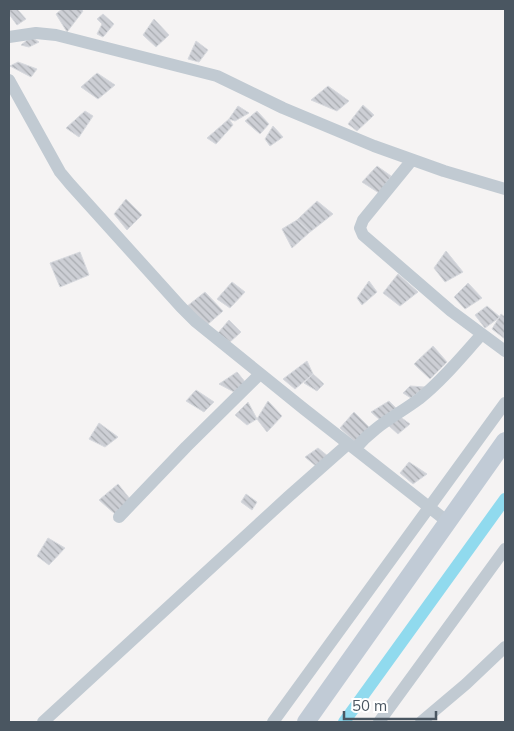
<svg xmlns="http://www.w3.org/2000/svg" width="514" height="731" font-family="Mulish,sans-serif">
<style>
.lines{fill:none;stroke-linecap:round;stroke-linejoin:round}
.canal{stroke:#90daee;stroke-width:12}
.building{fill:url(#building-back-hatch);stroke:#d7d9de}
.minor{stroke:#c1cad2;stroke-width:12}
.secondary{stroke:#c1cbd6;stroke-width:18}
</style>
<defs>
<pattern id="building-back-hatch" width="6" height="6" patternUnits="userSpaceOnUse" patternTransform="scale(1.25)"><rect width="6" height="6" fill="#cdcfd5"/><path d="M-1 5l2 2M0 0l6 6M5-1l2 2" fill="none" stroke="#a8abb0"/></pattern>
</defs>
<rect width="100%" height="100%" fill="#f5f3f3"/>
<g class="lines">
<!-- canal -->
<path class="canal" d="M344,722L505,499"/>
</g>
<!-- building -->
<path class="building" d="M10,9H17L26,19L17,25L9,14Z
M62,9H81L83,11L67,32L56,14Z
M103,14L114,24L103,37L97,34L102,24L97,19Z
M154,19L169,35L156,47L143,35Z
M31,37L39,42L29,47L21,45Z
M196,41L208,50L199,62L188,59Z
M18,62L37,69L31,77L10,66Z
M97,73L115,85L98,99L81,87Z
M328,86L349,101L337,111L311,100Z
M363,105L374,115L357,131L348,124Z
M238,106L249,113L235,121L229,119Z
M85,111L93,116L79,137L66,128Z
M257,111L269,124L260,134L245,121Z
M229,119L233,125L216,144L207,138Z
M273,126L283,137L270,146L265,139Z
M377,166L391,176L379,193L362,182Z
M126,199L142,215L127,230L114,214Z
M317,201L333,214L310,232L297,220Z
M297,220L310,232L292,248L282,229Z
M446,251L463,272L445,282L434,268Z
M80,252L89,275L60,287L50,263Z
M398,274L418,292L400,306L383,293Z
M369,281L377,292L362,305L357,298Z
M232,282L245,292L230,308L217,299Z
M468,283L482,298L465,309L454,297Z
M205,292L223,311L207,325L186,307Z
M487,306L500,317L485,328L475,315Z
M501,314L505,317V339L492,329Z
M229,320L241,332L230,342L218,333Z
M433,346L447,362L430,379L414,364Z
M307,361L313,374L295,389L283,379Z
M237,372L246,383L234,392L219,384Z
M313,374L324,384L317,391L304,383Z
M410,386L425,387L411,398L403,393Z
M196,390L214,402L204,412L186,401Z
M268,401L282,416L267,432L257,419Z
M389,401L396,408L380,420L371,412Z
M248,402L257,419L247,425L235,415Z
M354,412L369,427L355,442L340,428Z
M399,416L410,424L398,434L388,425Z
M99,423L118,437L105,447L89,439Z
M318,448L329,457L317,467L305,457Z
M409,462L427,474L413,484L400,473Z
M118,484L130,499L115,514L99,500Z
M246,494L257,502L252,510L241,502Z
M48,538L65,548L49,565L37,556Z"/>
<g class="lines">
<!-- minor -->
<path class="minor" d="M9,37L36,33L56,35L217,76L283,108L374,146L444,171L505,189
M9,80L60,172L70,184L181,307L195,321L304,409L448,522
M412,160L363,220L360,228L363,235L451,311L505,351
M355,449C374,426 396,416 419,399C443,380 462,356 482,334
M119,517L186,447L260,374
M43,722L288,497L348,444
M273,722L505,403
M379,722L505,549
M421,722L466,684L505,647"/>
<!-- secondary -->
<path class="secondary" d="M306,722L505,441"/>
</g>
<!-- border -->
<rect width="514" height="731" fill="none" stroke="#4a5661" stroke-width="20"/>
<!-- scale -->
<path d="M344 711v8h92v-8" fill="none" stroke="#4a5661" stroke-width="2.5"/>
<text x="352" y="711" font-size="15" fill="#4a5661" stroke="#ffffff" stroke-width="4" paint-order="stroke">50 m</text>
</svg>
